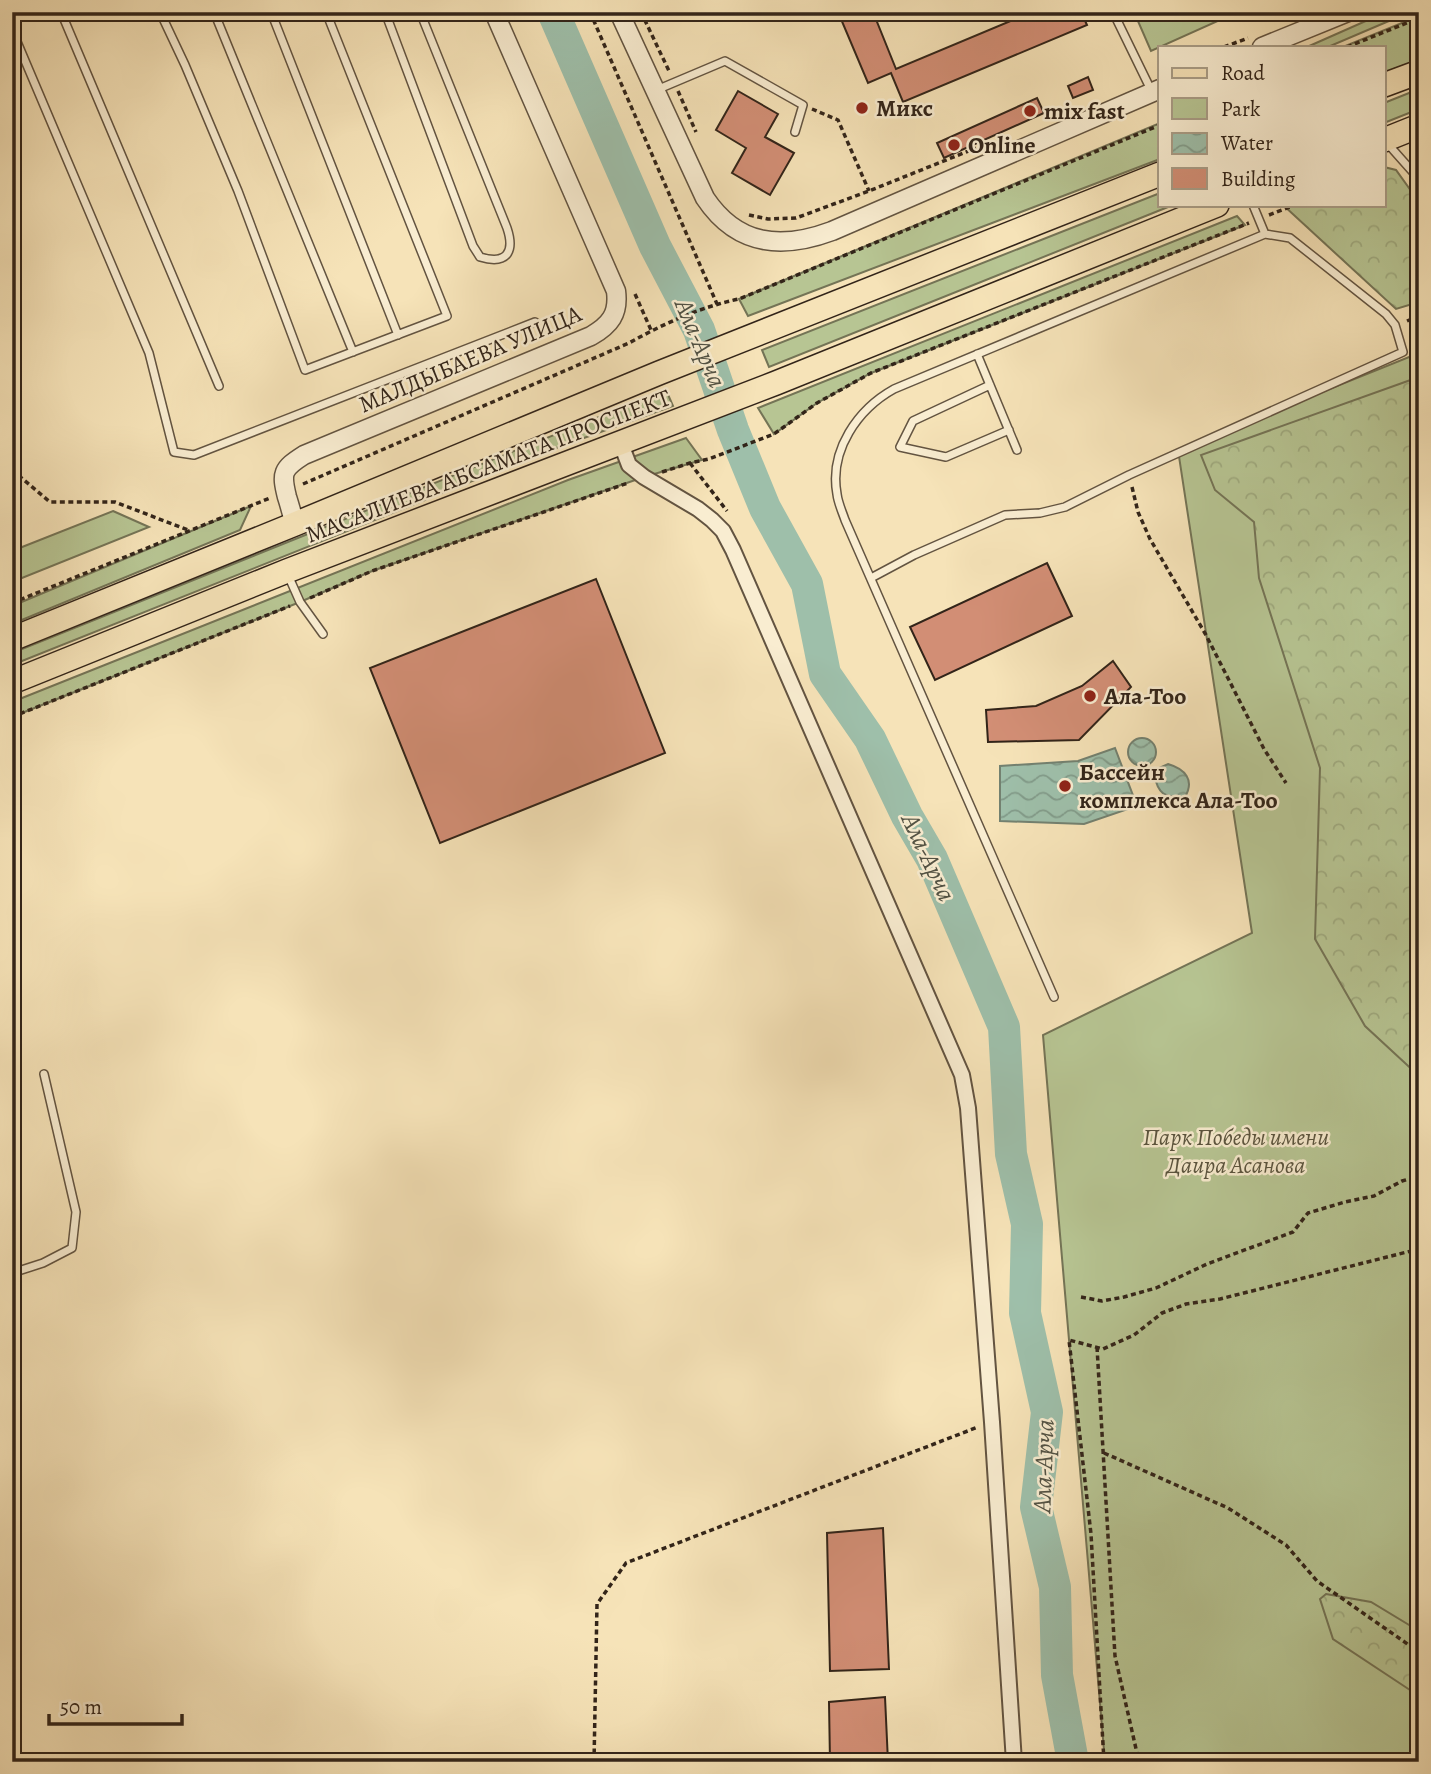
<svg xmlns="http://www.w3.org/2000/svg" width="1431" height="1774" font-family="Alegreya,serif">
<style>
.green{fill:#b7c593;stroke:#747456;stroke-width:2}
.forest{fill:url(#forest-crowns);stroke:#747456;stroke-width:2}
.water{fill:url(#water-waves);stroke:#738170;stroke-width:2}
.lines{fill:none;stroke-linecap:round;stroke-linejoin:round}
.river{stroke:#9ebfaa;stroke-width:32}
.building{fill:#d28e75;stroke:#322419;stroke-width:2}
.service-casing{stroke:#635441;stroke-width:10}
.minor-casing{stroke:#635441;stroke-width:18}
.tertiary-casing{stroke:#635441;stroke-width:21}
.primary-casing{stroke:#322419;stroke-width:26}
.path{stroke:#322419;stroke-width:3.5;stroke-dasharray:5 3.5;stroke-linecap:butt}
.service{stroke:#f9edd1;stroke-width:7}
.minor{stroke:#f9edd1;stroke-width:14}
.tertiary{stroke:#f9edd1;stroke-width:18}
.primary{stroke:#f6e3b8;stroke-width:23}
.poi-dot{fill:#8f2418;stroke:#f9edd1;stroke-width:2.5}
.labels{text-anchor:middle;stroke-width:5;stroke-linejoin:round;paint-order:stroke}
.poi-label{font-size:24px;font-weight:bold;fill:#322419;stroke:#f9edd1;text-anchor:start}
.street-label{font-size:24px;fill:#322419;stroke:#f9edd1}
.park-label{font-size:24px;font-style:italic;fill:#5a543e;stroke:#f9edd1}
.water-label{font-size:26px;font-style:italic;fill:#525244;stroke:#f9edd1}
</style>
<defs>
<pattern id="forest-crowns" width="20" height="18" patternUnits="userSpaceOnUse" patternTransform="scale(1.75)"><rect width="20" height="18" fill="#b7c593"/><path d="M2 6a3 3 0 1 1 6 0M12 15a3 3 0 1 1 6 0" fill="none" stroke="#9ea97e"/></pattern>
<pattern id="water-waves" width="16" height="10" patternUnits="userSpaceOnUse" patternTransform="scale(1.75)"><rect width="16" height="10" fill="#9ebfaa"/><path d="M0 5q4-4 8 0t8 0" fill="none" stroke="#819b8a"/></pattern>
</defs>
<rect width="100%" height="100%" fill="#f6e3b8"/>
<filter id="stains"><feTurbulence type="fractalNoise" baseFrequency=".00286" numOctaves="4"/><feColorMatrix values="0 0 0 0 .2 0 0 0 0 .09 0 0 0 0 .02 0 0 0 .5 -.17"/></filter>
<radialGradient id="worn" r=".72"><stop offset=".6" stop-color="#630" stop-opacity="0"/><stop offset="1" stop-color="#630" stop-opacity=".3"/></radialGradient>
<!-- green -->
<path class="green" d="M1134,12H1217L1220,20L1151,51Z
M1386,12H1410L1328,47H1307Z
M1419,16L1418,60L1384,73V47H1343Z
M1419,89V109L1384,123V103Z
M1160,123V159L748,316L739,299Z
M1160,193V205H1173L769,367L762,350Z
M1237,216L1245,225L871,373L817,403L774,434L758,408Z
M1419,353V1762H1105L1043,1035L1252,933L1178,450Z
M666,390L673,406L545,452L12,665V653Z
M686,438L702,460L644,477L372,571L300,602L12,717V702L568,480Z
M251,506L240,530L12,624V606Z
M113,511L149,527L12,582V551Z"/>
<!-- forest -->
<path class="forest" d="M1384,167L1396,170L1419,202V302L1396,309L1283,205H1384Z
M1419,377V1076L1365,1026L1315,939L1320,768L1259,578L1254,522L1215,490L1201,455Z
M1326,1594L1371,1602L1419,1631V1696L1333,1639L1320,1599Z"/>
<!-- water -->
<path class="water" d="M1128 752a14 14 0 1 1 28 0a14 14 0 1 1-28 0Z
M1115,748L1137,806L1084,824L1000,821V766L1078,761Z
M1168,764C1185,769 1195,780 1185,797C1164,798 1158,794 1154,774L1159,768Z"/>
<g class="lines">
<!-- river -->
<path class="river" d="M553,12L655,246L699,330L733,430L765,508L807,584L825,674L870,739L907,816L932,859L1004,1027L1011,1154L1027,1224L1025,1313L1047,1412L1036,1507L1055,1587L1057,1675L1073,1762"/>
</g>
<!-- building -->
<path class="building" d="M838,12H873L896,69L1032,12H1081L1087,25L903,102L891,73L868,83Z
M1088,77L1093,90L1073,98L1068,86Z
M738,91L778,114L765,137L794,153L770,195L732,173L746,148L716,130Z
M1037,98L1044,113L944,158L937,143Z
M1047,563L1072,616L935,680L910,627Z
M596,579L665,753L440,843L370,668Z
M1113,661L1131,687L1079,740L988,742L986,710L1036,706L1082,686Z
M883,1528L889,1669L830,1671L827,1533Z
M885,1697L888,1762H830L829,1702Z"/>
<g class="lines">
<!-- service casing -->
<g class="service-casing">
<path id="service" d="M61,12L219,386
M160,12L185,65L238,191L305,370L447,316L326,12
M214,12L353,352
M271,12L398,335
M385,12L473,246L480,257C507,265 515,252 507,228L420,12
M1113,12L1152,92
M12,30L149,353L174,452L194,455L535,322
M654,91L725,61L803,105L795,132
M1387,143L1419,179
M977,354L1017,450
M990,385L913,421L900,447L946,457L1009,430
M288,575L300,602L323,634
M871,578L914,555L1005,515L1040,513L1065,507L1129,475L1403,352L1395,325L1386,314L1290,238L1265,234L1253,205
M1054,997L845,520C842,511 838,503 837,494C829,450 858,409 894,389L1265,234
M12,1273L43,1263L72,1248L76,1212L44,1074"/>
</g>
<!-- minor casing -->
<g class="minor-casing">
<path id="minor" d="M621,444L629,465L644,477L698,509L712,520L723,531L733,550L962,1075L968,1108L992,1422L1014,1762"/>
</g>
<!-- tertiary casing -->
<g class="tertiary-casing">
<path id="tertiary" d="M619,12L705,198C737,246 781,250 832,231L1160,89
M1262,47L1348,12
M295,524C292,515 290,506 287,497C281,473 282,469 304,455L591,336C610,325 619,314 616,291L494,12"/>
</g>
<!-- primary casing -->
<g class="primary-casing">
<path id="primary" d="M1384,85L1419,72
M1384,140L1419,126
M12,639L295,524L659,373L1160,174
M12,682L287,571L776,383L1217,205"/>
</g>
<!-- path -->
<path class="path" d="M590,12L717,304
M641,12L669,71
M1418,12L1419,15
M1224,47L1248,38
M1347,47L1419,18
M678,91L696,132
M812,109L838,120L869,191
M749,215L768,219L796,218L869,191L976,148
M1269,215L1295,205
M635,294L651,330
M1407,321L1419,316
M690,463L727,511
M12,470L50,502H115L188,530
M662,472L690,463L709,459L774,434L817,403L871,373L1249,223
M303,484L629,343C663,324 700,307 739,299L1160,125
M1132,487L1138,512L1150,539L1206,635L1264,749L1286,783
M310,598L372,571L628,483
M12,603L270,498
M12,717L290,606
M1081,1297L1102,1301L1124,1297L1156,1288L1207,1264L1293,1232L1308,1213L1345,1202L1374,1196L1402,1181L1419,1176
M1097,1347L1115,1656L1139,1762
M1104,1453L1228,1508L1286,1545L1317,1581L1419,1652
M594,1762L597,1604L626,1563L978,1427
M1104,1762L1091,1534L1069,1340L1103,1349L1134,1335L1162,1313L1186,1304L1220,1299L1419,1249"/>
<!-- service -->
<use href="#service" class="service"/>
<!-- minor -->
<use href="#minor" class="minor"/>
<!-- tertiary -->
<use href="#tertiary" class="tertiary"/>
<!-- primary -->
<use href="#primary" class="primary"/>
</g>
<!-- markers -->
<g class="poi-dot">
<circle cx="862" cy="108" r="7"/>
<circle cx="1030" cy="111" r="7"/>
<circle cx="954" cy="145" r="7"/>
<circle cx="1090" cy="696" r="7"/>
<circle cx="1065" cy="786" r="7"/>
</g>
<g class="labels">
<!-- poi labels -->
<g class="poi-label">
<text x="876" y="116">Микс</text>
<text x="1044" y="119">mix fast</text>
<text x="968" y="153">Online</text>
<text x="1104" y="704">Ала-Тоо</text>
<text x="1079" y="780">Бассейн<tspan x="1079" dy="28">комплекса Ала-Тоо</tspan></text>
</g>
<!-- street labels -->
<g class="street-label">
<text transform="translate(470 359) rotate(-23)" y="8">МАЛДЫБАЕВА УЛИЦА</text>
<text transform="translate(488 466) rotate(-21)" y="8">МАСАЛИЕВА АБСАМАТА ПРОСПЕКТ</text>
</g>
<!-- park labels -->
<g class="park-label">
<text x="1236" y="1145">Парк Победы имени<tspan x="1236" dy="28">Даира Асанова</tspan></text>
</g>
<!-- water labels -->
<g class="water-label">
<text transform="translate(701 343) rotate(67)" y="9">Ала-Арча</text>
<text transform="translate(929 857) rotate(65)" y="9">Ала-Арча</text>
<text transform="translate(1043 1466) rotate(-88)" y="9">Ала-Арча</text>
</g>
</g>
<!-- margin -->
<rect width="1431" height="1774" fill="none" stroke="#f6e3b8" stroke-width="42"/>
<rect x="14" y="14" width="1403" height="1746" fill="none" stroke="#322419" stroke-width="3.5"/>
<rect x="21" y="21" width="1389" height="1732" fill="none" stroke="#322419" stroke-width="2"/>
<!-- legend -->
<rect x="1158" y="46" width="228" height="161" fill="#f9edd1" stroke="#a99d87" stroke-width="2"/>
<rect x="1172" y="68" width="35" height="10" fill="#f6e3b8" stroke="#a99d87" stroke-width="2"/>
<text x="1221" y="80" font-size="21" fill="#322419">Road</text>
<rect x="1172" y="98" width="35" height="21" fill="#b7c593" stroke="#a99d87" stroke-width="2"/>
<text x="1221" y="116" font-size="21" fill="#322419">Park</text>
<rect x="1172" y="133" width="35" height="21" fill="url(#water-waves)" stroke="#a99d87" stroke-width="2"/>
<text x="1221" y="150" font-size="21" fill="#322419">Water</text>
<rect x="1172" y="168" width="35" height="21" fill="#d28e75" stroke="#a99d87" stroke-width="2"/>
<text x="1221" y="186" font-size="21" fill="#322419">Building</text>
<!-- scale -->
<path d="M49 1714v10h133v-10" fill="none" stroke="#322419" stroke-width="3.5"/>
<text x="60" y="1714" font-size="21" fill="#322419" stroke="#f9edd1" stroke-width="5" paint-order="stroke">50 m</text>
<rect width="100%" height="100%" filter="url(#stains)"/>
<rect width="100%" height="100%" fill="url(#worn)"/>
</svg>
